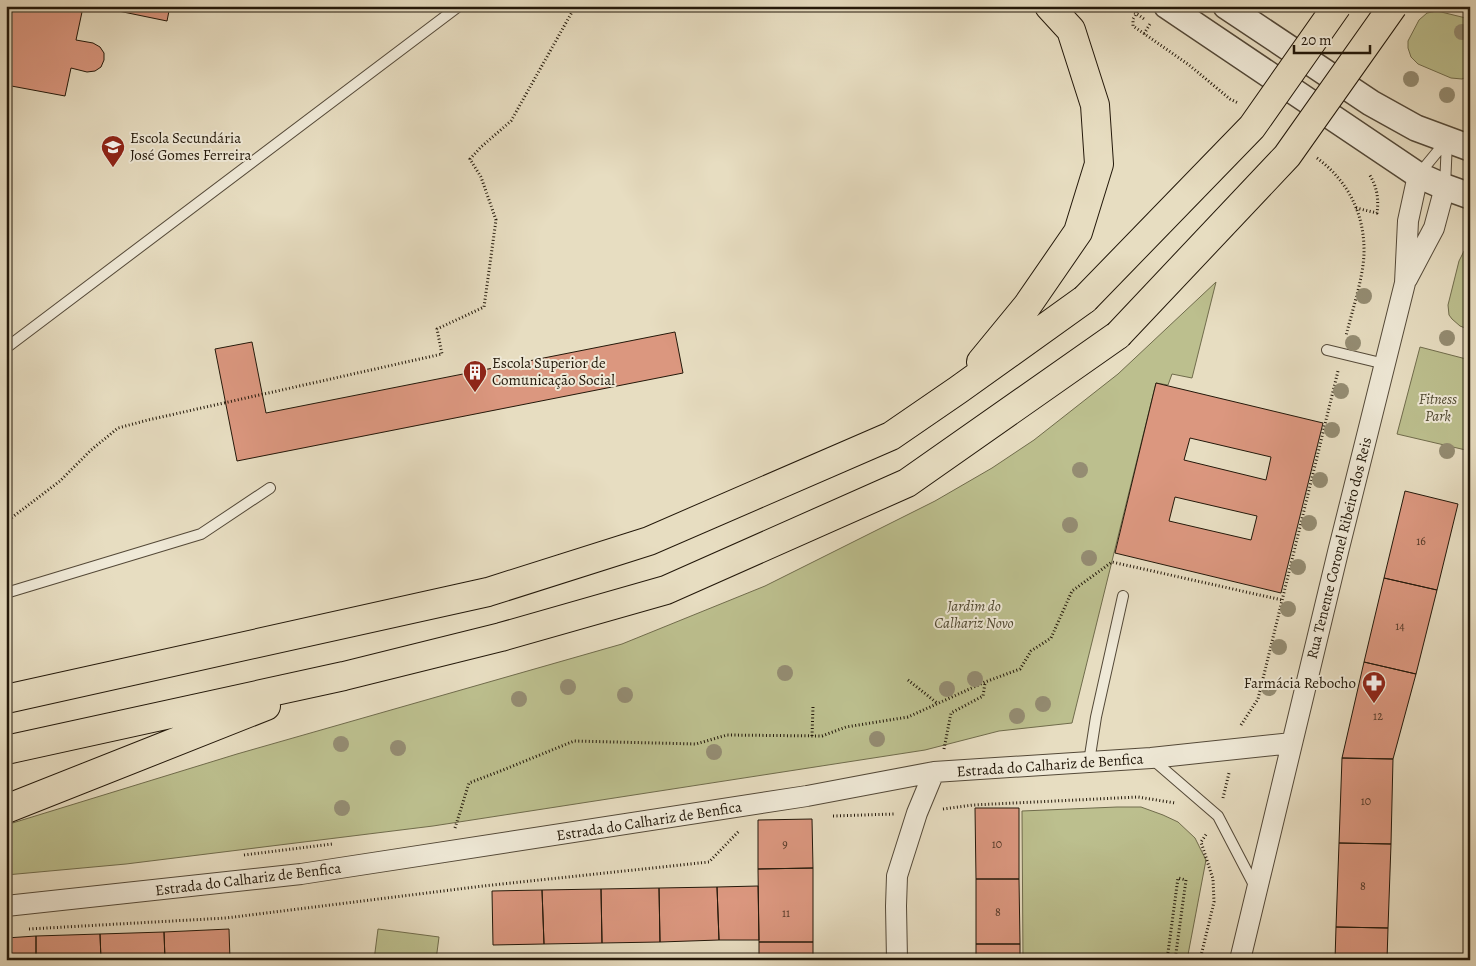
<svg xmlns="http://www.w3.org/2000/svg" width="1476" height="966" font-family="Alegreya,serif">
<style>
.green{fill:#bcbf8e;stroke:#706c4c}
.building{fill:#db977f;stroke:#23180a;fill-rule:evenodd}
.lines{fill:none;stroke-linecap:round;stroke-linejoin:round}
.service-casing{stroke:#544938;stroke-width:12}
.minor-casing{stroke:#544938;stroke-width:22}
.tertiary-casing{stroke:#544938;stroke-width:28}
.trunk-casing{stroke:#23180a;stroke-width:30}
.path{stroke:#23180a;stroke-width:3;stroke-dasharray:1 2.5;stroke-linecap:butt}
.service{stroke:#efe9d7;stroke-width:10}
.minor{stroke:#efe9d7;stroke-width:20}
.tertiary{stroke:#efe9d7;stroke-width:25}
.trunk{stroke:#e7ddc1;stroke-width:28}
.trunk-bridge-casing{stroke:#23180a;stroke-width:30;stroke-linecap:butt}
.trunk-bridge{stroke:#e7ddc1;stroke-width:28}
.tree{fill:#948c72}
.labels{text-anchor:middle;stroke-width:4;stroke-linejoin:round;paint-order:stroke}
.number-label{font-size:12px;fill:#513827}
.poi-label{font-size:15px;fill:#23180a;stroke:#efe9d7;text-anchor:start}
.park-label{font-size:15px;font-style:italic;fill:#514a32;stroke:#efe9d7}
.street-label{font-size:15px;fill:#23180a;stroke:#efe9d7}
</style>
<rect width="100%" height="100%" fill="#e7ddc1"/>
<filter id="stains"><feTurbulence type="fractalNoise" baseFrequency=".004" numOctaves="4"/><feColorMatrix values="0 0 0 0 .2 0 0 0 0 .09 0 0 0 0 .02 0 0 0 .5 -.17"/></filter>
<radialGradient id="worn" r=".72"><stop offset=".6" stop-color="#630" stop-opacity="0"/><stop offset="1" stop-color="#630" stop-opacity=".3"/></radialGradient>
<!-- green -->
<path class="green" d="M1437,11L1470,19L1469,76L1462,79L1451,78L1418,64L1411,57L1408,48V41L1419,20L1427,13Z
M1470,248V330L1460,326L1452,319L1449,315L1448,305L1459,261L1464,251Z
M1216,282L1192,378L1172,374L1168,385L1156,383L1072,723L999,731L925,750L433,826L126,864L6,875V825L237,754L622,644L765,586L935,501L992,468L1034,440L1118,374Z
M1420,347L1470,360V451L1397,434Z
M1117,807H1141L1163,815L1178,822L1195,838L1206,860L1187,960H1023L1022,811Z
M378,929L439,937L436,960H374Z"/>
<!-- building -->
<path class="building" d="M6,6H52L82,12L76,40L93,43L100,47L104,53V60L101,67L95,71L87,72L71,68L65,96L6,85Z
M94,6H170L167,21Z
M675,332L683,373L237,461L215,349L252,342L266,413Z
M1156,383L1323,423L1281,593L1115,553ZM1190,438L1271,457L1266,480L1184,460ZM1175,497L1257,516L1251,540L1169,521Z
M1405,491L1458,504L1437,590L1384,578Z
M1384,578L1437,590L1416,674L1364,662Z
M1364,662L1416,674L1393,759L1342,758Z
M1342,758L1393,759L1391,844L1339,843Z
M975,808H1019V879H976Z
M812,819L813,868L758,869V820Z
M1339,843L1391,844L1388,928L1336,927Z
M813,868V942H759L758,869Z
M976,879H1019L1020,944H976Z
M758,886L759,940H719L717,887Z
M717,887L719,940L660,942L659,888Z
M659,888L660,942L602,943L601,889Z
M601,889L602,943L544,944L542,890Z
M542,890L544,944L493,945L492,891Z
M1336,927L1388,928L1387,960H1335Z
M229,929L230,960H165L164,932Z
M164,932L165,960H101L100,934Z
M100,934L101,960H36V936Z
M36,936V960H6V938Z
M759,942H813V960H759Z
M976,944H1020V960H976Z"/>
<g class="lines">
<!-- service casing -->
<g class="service-casing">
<path id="service" d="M1419,174L1447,140
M1445,186L1447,141
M6,348L459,6
M1327,350L1385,364
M6,593L201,534L270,488
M1152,759L1218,816L1255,887
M1089,762L1096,717L1123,596"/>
</g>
<!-- minor casing -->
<g class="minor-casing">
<path id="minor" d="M1407,279L1434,228L1445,187
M6,906L301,874L807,796L934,772L1151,758L1292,743
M897,960L896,906L897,876L917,813L934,772
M1240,960L1338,552L1405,283L1408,221L1418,175"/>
</g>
<!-- tertiary casing -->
<g class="tertiary-casing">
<path id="tertiary" d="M1167,6L1418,175L1445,187L1470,196
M1226,6L1371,103L1416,128L1470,148"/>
</g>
<!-- trunk casing -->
<g class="trunk-casing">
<path id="trunk" d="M981,362L1027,306L1078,232L1099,164L1095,105L1071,30L1049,6
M6,699L488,592L649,541L891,436L958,390L1085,299
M6,750L344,676L501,637L666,590L907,483L1118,335
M6,809L266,706"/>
</g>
<!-- path -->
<path class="path" d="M1126,6L1144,19
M1141,6L1133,19V26L1189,65L1230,99L1238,103
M1144,34L1150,24
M1317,158C1348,181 1365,214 1364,254C1363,279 1352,311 1346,336
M1356,208L1377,213C1379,199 1377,186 1369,174
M6,522L60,481L91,450L118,428L148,420L442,354L437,329L484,307L496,220L481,177L470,159L481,147L511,121L572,12L569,6
M908,680L937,703
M1241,725L1258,699L1338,371
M812,736L813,707
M944,749L951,713L983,696L985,683
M1223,798L1229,773
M943,809L973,805L1138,797L1175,803
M833,816L894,814
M455,828L469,783L503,770L574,741L696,744L727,735L822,736L846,727L908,717L985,682L1020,669L1031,651L1051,638L1072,591L1112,562L1282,600
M244,855L332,844
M29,929L226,918L483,886L709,862L739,831
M1167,960L1178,878L1186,880L1175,960
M1200,960L1214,902L1213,879L1201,842L1207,833"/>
<!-- service -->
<use href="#service" class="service"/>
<!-- minor -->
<use href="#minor" class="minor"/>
<!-- tertiary -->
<use href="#tertiary" class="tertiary"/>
<!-- trunk -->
<use href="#trunk" class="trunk"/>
<!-- trunk-bridge casing -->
<g class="trunk-bridge-casing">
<path id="trunk-bridge" d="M1085,299L1252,127L1337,6
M1118,335L1287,156L1393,6"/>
</g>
<!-- trunk-bridge -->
<use href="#trunk-bridge" class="trunk-bridge"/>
</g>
<!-- trees -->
<g class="tree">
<circle cx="1462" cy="32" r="8"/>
<circle cx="1411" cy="79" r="8"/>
<circle cx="1447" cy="95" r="8"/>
<circle cx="1364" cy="296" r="8"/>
<circle cx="1447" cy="338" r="8"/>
<circle cx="1353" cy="343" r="8"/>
<circle cx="1341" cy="391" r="8"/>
<circle cx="1332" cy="430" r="8"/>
<circle cx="1447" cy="451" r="8"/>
<circle cx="1080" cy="470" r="8"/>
<circle cx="1320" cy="480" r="8"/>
<circle cx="1309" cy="523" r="8"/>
<circle cx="1070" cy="525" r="8"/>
<circle cx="1089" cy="558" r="8"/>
<circle cx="1298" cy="567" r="8"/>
<circle cx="1288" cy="609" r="8"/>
<circle cx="1279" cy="647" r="8"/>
<circle cx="785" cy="673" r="8"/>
<circle cx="975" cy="679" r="8"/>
<circle cx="568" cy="687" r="8"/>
<circle cx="1269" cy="688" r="8"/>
<circle cx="947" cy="689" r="8"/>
<circle cx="625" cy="695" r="8"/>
<circle cx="519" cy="699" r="8"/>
<circle cx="1043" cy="704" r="8"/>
<circle cx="1017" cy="716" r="8"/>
<circle cx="877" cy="739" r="8"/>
<circle cx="341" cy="744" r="8"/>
<circle cx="398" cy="748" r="8"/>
<circle cx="714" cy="752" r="8"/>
<circle cx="342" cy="808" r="8"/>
</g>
<!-- icons -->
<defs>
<g id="school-pin" transform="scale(1.25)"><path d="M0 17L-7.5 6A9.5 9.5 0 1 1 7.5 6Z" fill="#8f2418" stroke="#efe9d7"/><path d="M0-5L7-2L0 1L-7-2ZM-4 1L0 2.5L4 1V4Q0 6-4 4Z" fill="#fff"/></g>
<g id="building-pin" transform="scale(1.25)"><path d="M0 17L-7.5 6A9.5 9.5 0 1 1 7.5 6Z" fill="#8f2418" stroke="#efe9d7"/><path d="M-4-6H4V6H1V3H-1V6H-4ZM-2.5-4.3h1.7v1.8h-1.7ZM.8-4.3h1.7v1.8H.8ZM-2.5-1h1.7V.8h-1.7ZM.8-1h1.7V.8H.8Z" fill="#fff"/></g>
<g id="pharmacy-pin" transform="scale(1.25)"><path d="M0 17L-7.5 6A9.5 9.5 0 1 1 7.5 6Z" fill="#8f2418" stroke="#efe9d7"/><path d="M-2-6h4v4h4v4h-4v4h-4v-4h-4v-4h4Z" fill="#fff"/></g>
</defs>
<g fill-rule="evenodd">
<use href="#school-pin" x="113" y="147"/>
<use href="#building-pin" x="475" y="372"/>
<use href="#pharmacy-pin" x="1374" y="683"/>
</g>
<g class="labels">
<!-- number labels -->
<g class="number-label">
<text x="1421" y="545">16</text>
<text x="1400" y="630">14</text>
<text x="1378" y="720">12</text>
<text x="1366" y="805">10</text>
<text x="785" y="848">9</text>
<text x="997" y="848">10</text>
<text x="1363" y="890">8</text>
<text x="998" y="916">8</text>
<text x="786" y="917">11</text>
</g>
<!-- poi labels -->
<g class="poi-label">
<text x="130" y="143">Escola Secundária<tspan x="130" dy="17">José Gomes Ferreira</tspan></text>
<text x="492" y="368">Escola Superior de<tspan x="492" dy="17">Comunicação Social</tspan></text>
<text x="1356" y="688" text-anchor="end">Farmácia Rebocho</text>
</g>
<!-- park labels -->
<g class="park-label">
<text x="1438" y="404">Fitness<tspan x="1438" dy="17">Park</tspan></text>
<text x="974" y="611">Jardim do<tspan x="974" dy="17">Calhariz Novo</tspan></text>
</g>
<!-- street labels -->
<g class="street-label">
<text transform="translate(1339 548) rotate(-76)" y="5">Rua Tenente Coronel Ribeiro dos Reis</text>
<text transform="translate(1050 765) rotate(-4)" y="5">Estrada do Calhariz de Benfica</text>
<text transform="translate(649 821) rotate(-9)" y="5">Estrada do Calhariz de Benfica</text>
<text transform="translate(248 879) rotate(-7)" y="5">Estrada do Calhariz de Benfica</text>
</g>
</g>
<!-- margin -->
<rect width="1476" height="966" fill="none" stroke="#e7ddc1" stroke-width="25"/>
<rect x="8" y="8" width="1461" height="951" fill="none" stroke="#23180a" stroke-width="2.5"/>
<rect x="12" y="12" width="1451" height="941" fill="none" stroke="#23180a"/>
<!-- scale -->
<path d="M1294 45v8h76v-8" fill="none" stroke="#23180a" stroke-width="2.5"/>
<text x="1301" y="45" font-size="15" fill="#23180a" stroke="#efe9d7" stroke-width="4" paint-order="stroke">20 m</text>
<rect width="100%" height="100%" filter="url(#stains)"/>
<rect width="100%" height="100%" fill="url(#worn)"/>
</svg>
